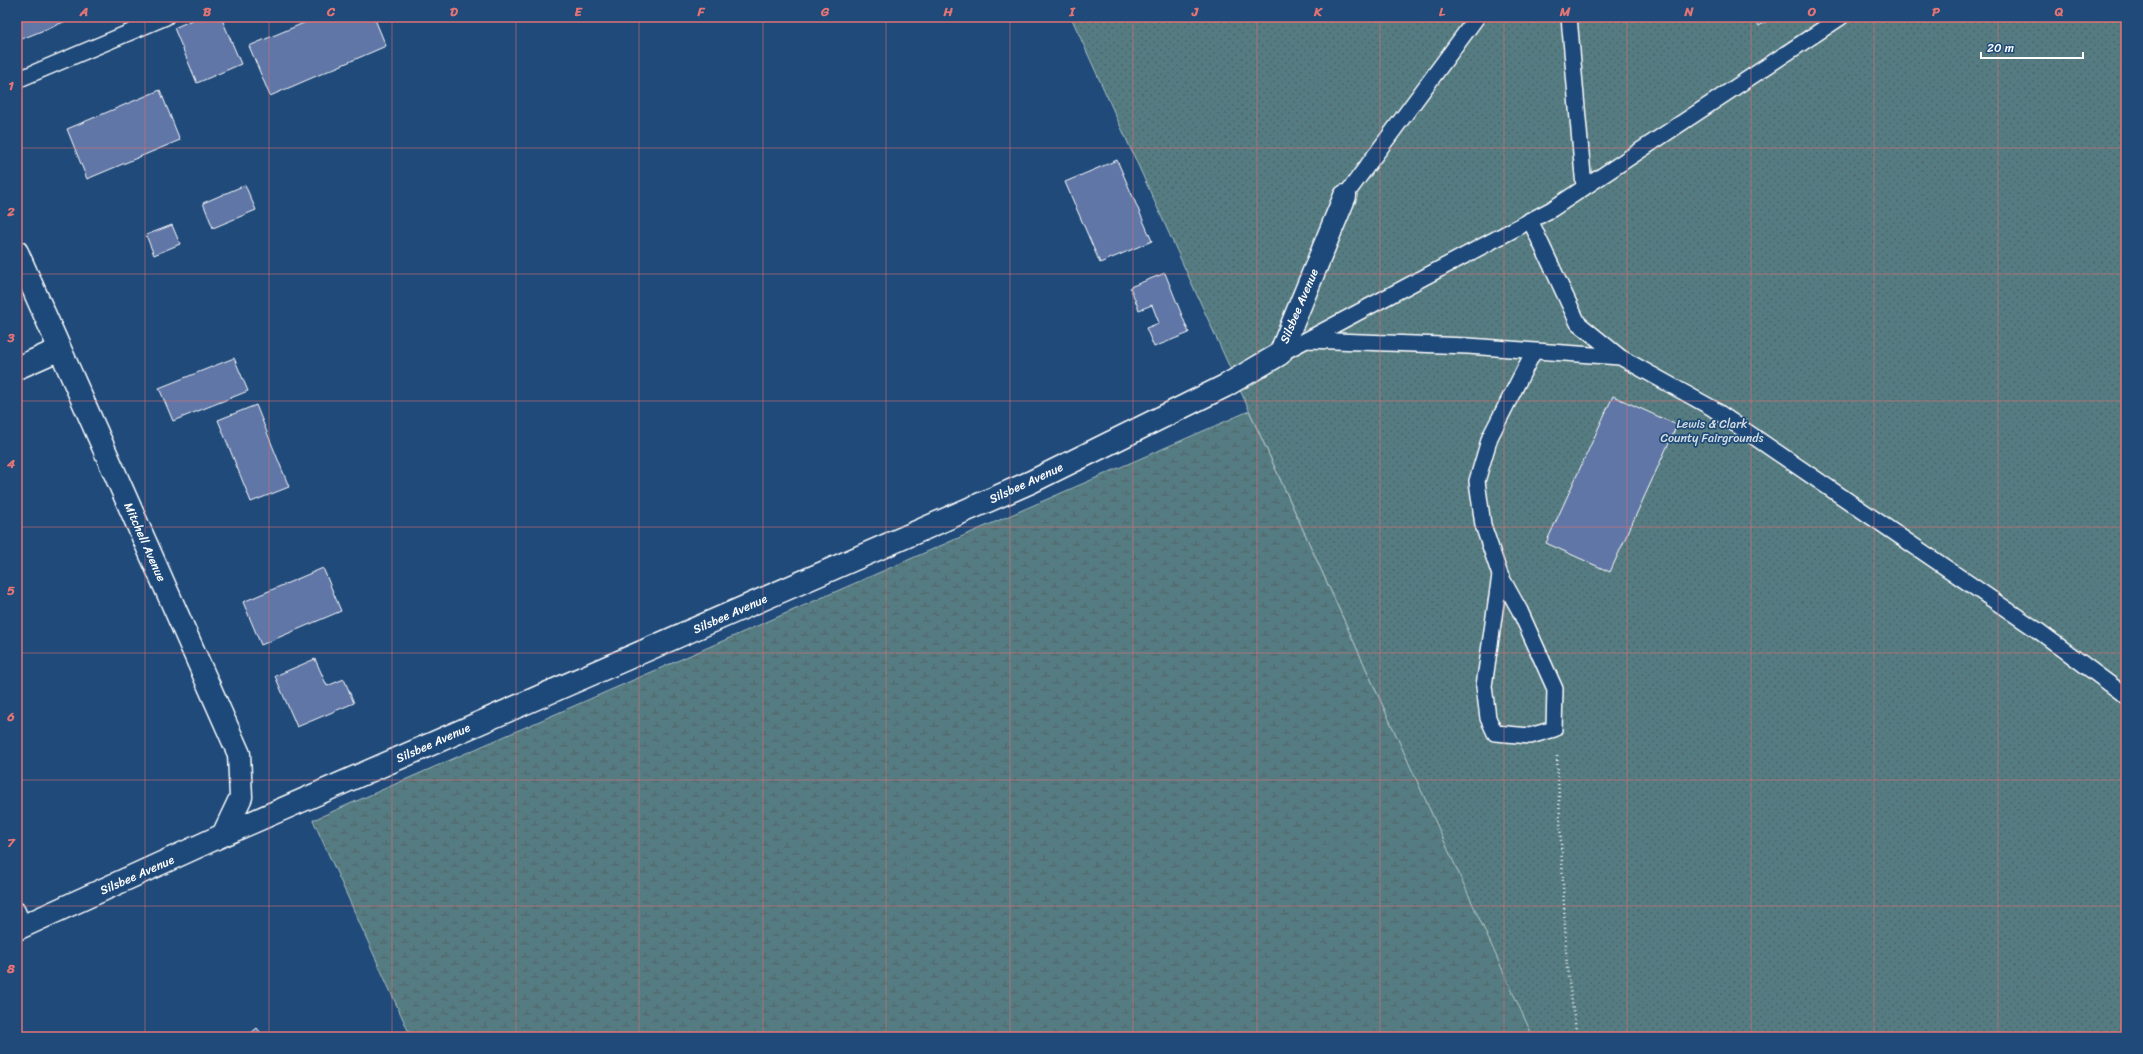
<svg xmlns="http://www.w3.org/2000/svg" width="2143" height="1054" font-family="Sriracha,sans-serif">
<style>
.wetland{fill:url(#wetland-marsh);stroke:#aabec0}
.park{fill:url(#park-dots);stroke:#aabec0}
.building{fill:#6176a6;stroke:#fff}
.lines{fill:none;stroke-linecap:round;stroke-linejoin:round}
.service-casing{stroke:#fff;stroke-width:18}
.minor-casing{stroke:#fff;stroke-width:25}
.path{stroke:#fff;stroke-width:2.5;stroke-dasharray:1 3;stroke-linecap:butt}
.service{stroke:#1f4a7a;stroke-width:15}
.minor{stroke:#1f4a7a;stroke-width:22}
.grid{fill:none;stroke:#e47373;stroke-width:1;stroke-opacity:0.55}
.labels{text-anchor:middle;stroke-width:3.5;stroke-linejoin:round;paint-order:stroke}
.street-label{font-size:12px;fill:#fff;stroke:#1f4a7a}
.park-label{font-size:12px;fill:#d4dee0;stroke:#1f4a7a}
.neatline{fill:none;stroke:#e47373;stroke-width:1.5}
.grid-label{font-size:13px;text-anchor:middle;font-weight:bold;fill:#e47373}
</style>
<defs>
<pattern id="wetland-marsh" width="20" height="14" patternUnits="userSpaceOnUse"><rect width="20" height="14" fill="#547c82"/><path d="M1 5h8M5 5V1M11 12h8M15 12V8" fill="none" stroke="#506467"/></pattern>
<pattern id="park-dots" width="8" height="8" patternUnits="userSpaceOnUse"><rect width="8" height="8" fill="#547c82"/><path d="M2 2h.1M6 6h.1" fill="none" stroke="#506467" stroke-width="1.8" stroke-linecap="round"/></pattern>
</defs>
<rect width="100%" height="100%" fill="#1f4a7a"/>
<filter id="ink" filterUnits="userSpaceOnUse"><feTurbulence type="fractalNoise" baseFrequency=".025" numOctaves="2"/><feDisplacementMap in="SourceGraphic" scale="8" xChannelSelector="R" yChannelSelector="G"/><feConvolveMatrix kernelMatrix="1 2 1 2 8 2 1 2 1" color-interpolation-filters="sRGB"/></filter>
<g filter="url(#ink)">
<!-- wetland -->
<path class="wetland" d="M1249,411L1533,1037H411L313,820Z"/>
<!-- park -->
<path class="park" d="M1071,17H2126V1037H1533Z"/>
<!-- building -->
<path class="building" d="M17,17H76L17,41Z
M199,17H221L241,64L197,83L174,28Z
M318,17H374L386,46L270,96L249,46Z
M1754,17H1774L1759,26Z
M160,90L180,140L87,179L67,129Z
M1117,160L1152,241L1100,263L1065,182Z
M245,185L256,210L213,228L203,203Z
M172,225L180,244L154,255L146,235Z
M1165,273L1189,333L1154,347L1146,328L1159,323L1152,305L1139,310L1130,287Z
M234,358L248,391L173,421L159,388Z
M1613,396L1677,425L1610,572L1546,543Z
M256,405L289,487L251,502L218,420Z
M323,568L341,611L261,645L243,602Z
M315,659L327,686L344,679L354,703L297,727L275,676Z
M257,1028L264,1037H246Z"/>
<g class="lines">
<!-- service casing -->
<g class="service-casing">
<path id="service" d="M1569,17L1584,187
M17,80L166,17
M1345,196L1477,17
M1530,220L1578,323L1620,357L1712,408L2040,632L2126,696
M1308,340L1468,346L1620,357
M1280,354L1552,209L1841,17
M1500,575L1484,686L1488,718L1495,733L1530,736L1554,729L1555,689L1520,611L1500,575L1483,525L1477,481L1490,437L1534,351
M17,910L24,926"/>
</g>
<!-- minor casing -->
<g class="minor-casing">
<path id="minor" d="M17,252L239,754L241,797L223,835
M17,368L60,349
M17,929L223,835L1031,482L1225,386L1280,354L1345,196"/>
</g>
<!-- path -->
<path class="path" d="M1557,756L1567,969L1577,1037"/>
<!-- service -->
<use href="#service" class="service"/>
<!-- minor -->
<use href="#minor" class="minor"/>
</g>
</g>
<!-- grid -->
<path class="grid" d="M145,17V1037M269,17V1037M392,17V1037M516,17V1037M639,17V1037M763,17V1037M886,17V1037M1010,17V1037M1133,17V1037M1257,17V1037M1380,17V1037M1504,17V1037M1627,17V1037M1751,17V1037M1874,17V1037M1998,17V1037M17,148H2126M17,274H2126M17,401H2126M17,527H2126M17,653H2126M17,780H2126M17,906H2126"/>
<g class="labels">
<!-- street labels -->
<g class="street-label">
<text transform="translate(1299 306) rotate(-67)" y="4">Silsbee Avenue</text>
<text transform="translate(1026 483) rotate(-25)" y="4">Silsbee Avenue</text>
<text transform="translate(145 542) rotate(66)" y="4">Mitchell Avenue</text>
<text transform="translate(730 614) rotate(-24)" y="4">Silsbee Avenue</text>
<text transform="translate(433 743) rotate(-24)" y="4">Silsbee Avenue</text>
<text transform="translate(137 875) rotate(-24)" y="4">Silsbee Avenue</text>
</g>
<!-- park labels -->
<g class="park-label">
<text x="1712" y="428">Lewis &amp; Clark<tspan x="1712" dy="14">County Fairgrounds</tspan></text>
</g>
</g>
<!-- margin -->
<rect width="2143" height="1054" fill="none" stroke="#1f4a7a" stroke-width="44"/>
<!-- scale -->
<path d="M1981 52v6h102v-6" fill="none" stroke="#ffffff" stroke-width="2"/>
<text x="1987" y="52" font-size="12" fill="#ffffff" stroke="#1f4a7a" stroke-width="3" paint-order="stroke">20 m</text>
<rect x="22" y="22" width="2099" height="1010" class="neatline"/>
<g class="grid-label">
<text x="84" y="16">A</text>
<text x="207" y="16">B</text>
<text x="331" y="16">C</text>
<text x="454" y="16">D</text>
<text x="578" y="16">E</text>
<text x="701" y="16">F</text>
<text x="825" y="16">G</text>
<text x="948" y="16">H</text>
<text x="1072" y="16">I</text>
<text x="1195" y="16">J</text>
<text x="1318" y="16">K</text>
<text x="1442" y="16">L</text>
<text x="1565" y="16">M</text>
<text x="1689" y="16">N</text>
<text x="1812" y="16">O</text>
<text x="1936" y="16">P</text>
<text x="2059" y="16">Q</text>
<text x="11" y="90">1</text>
<text x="11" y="216">2</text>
<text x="11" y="342">3</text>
<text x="11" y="468">4</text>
<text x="11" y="595">5</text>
<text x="11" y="721">6</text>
<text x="11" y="847">7</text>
<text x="11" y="973">8</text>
</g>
</svg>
